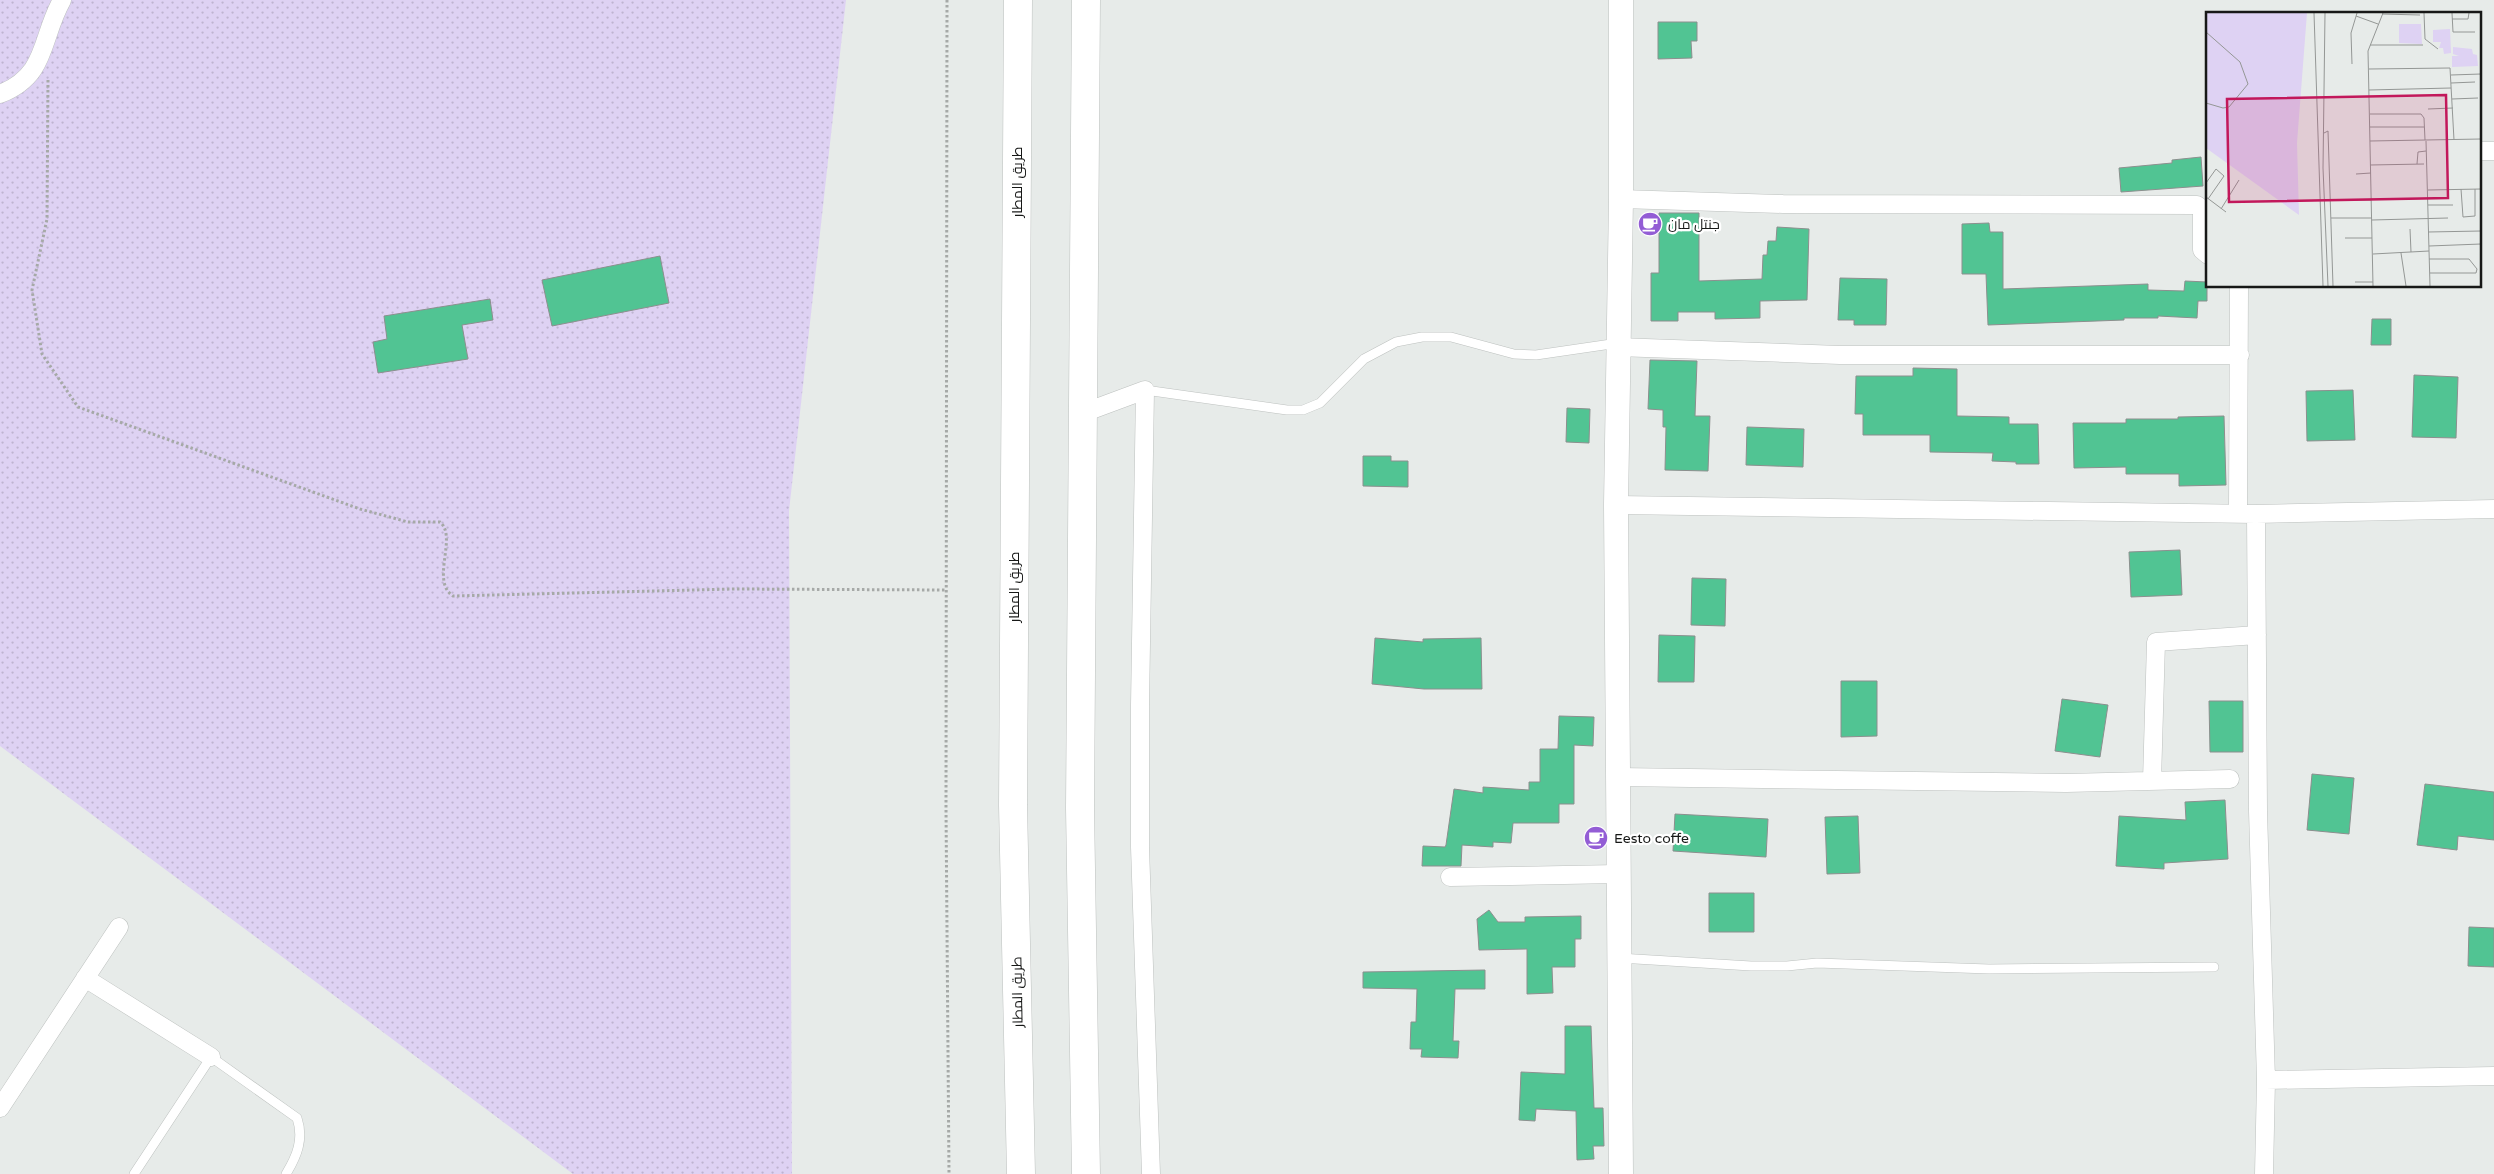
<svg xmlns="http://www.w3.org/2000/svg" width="2494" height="1174" font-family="'Varela Round',Cairo,sans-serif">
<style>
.grass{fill:url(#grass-dots)}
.building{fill:#51c493;stroke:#8c8f8e}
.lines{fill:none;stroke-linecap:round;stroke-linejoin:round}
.lane-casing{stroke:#bdc1bf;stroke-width:10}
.street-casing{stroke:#bdc1bf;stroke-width:19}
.secondary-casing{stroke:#bdc1bf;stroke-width:25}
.highway-casing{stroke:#bdc1bf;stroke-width:29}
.path{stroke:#a6a9a7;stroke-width:3;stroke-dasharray:2.5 2.5;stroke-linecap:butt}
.lane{stroke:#fff;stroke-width:9}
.street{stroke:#fff;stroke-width:18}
.secondary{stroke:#fff;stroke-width:24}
.highway{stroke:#fff;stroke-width:28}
.labels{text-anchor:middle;stroke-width:4.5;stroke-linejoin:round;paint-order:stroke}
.street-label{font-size:14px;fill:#171817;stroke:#fff}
.poi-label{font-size:14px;fill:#171817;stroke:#fff;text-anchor:start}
.inset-road{fill:none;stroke:#949795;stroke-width:1}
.view{fill:#c2185b;fill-opacity:0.15;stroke:#c2185b;stroke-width:2.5}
.inset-edge{fill:none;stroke:#171817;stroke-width:2.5}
</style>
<defs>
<pattern id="grass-dots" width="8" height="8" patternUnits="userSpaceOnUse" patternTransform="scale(1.25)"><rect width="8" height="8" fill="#ded2f3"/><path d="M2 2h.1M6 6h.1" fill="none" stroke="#beb4d0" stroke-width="1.8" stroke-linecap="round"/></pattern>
</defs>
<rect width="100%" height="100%" fill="#e7ebe9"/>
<!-- grass -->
<path class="grass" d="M0,0H846L789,511L792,1174H573L0,746Z"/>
<!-- building -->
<path class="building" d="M1658,22H1697V41H1691L1692,58L1658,59Z
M2201,157L2203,186L2121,192L2119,168L2172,163V160Z
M1659,213H1699V281L1762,279L1763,255H1767L1768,241H1776L1777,227L1809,229L1807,300L1760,301V318L1715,319V312H1678V321H1651V273H1659Z
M1989,223L1990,232H2003V289L2148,284V290L2184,291L2185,281L2207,282V301H2198L2197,318L2158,316V318H2124V320L1988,325L1986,274H1962V224Z
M660,256L669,303L552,326L542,280Z
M1840,278L1887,279L1886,325H1854V320H1838Z
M490,299L493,320L462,325L468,359L378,373L373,342L387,339L384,316Z
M2372,319H2391V345H2371Z
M1650,360L1697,361L1695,416H1710L1708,471L1665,470L1666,427H1663V410L1648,409Z
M1913,368L1957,369V416L2009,417V424H2038L2039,464H2016V462L1992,461L1993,453L1930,452V435H1863V414H1855L1856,376H1913Z
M2414,375L2458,377L2456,438L2412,437Z
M2353,390L2355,440L2307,441L2306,391Z
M1567,408L1590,409L1589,443L1566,442Z
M2224,416L2226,485L2179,486V474H2126V467L2074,468L2073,423H2126V419H2178V417Z
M1747,427L1804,429L1803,467L1746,465Z
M1363,456H1391V461H1408V487L1363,486Z
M2180,550L2182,595L2131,597L2129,552Z
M1692,578L1726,579L1725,626L1691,625Z
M1659,635L1695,636L1694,682H1658Z
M1375,638L1423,642V639L1481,638L1482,689H1424L1372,684Z
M1841,681H1877V736L1841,737Z
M2062,699L2108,705L2100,757L2055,751Z
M2209,701H2243V752H2210Z
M1559,716L1594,717L1593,746L1574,745V804H1559V823H1513L1511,843L1493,842V847L1462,845L1461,866H1422L1423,846L1445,847L1446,845L1454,789L1483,793V787L1529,790V782H1540V749H1558Z
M2312,774L2354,778L2349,834L2307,830Z
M2425,784L2494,792V840L2458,836L2457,850L2417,845Z
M2225,800L2228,859L2164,863V869L2116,866L2119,816L2186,820L2185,802Z
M1675,814L1768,819L1766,857L1673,851Z
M1858,816L1860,873L1827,874L1825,817Z
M1709,893H1754V932H1709Z
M1489,910L1498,922H1525V917L1581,916V939H1575V967H1552L1553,993L1527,994V949L1479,950L1477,919Z
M2469,927L2494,928V967L2468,966Z
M1485,970V989H1455L1453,1041H1459L1458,1058L1421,1057L1422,1049H1410L1411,1022H1416L1417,989L1363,988V972Z
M1565,1026H1591L1594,1108H1603L1604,1146H1593L1594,1159L1577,1160L1576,1111L1536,1109L1535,1121L1519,1120L1521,1072L1565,1074Z"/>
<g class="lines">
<!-- lane casing -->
<g class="lane-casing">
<path id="lane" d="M1145,390L1287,410H1303L1320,403L1364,359L1396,342L1422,337H1451L1514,354L1536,355L1618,343
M1619,958L1751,966H1787L1817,963L1989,969L2214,967
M134,1174L211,1057L297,1118C304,1139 297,1156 286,1174"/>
</g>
<!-- street casing -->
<g class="street-casing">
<path id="street" d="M0,94C48,75 40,39 62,0
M2480,151H2494
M1621,199L1783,204L2197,205L2202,209V250L2208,255
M1617,347L1840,355H2240
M1083,413L1145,390L1140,706V847L1151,1174
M1616,505L2256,514L2494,509
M2238,512L2239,286
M2256,514L2258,811L2266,1080L2264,1174
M1618,777L2066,783L2230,779
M2152,781L2156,642L2257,635
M1450,877L1618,874
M85,978L211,1057
M2266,1080L2494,1076
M0,1108L119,927"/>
</g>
<!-- secondary casing -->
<g class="secondary-casing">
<path id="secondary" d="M1621,1174L1616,505L1621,199V0"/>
</g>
<!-- highway casing -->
<g class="highway-casing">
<path id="highway" d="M1018,0L1013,805L1021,1174
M1086,0L1080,808L1086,1174"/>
</g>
<!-- path -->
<path class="path" d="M947,0L946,808L949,1174
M48,80L47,219L32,290L42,354L78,407L360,509L408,522H440C458,537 430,581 453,596L734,589L946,590"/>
<!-- lane -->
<use href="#lane" class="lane"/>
<!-- street -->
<use href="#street" class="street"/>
<!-- secondary -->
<use href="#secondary" class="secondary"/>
<!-- highway -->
<use href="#highway" class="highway"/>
</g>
<!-- icons -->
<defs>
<g id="cafe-disc" transform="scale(1.25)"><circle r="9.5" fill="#935dd5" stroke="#fff"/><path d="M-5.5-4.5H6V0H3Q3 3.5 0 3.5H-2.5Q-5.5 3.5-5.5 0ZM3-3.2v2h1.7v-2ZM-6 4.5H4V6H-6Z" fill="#fff"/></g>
</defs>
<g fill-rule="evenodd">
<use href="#cafe-disc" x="1650" y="224"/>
<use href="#cafe-disc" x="1596" y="838"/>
</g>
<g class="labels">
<!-- street labels -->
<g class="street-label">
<text transform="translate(1017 182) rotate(-90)" y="5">طريق المطار</text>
<text transform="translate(1014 587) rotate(-90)" y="5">طريق المطار</text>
<text transform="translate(1017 992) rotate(-91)" y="5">طريق المطار</text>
</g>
<!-- poi labels -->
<g class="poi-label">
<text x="1668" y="229">جنتل مان</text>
<text x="1614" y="843">Eesto coffe</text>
</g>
</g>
<!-- overview -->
<g transform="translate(2206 12)">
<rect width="275" height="275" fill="#e7ebe9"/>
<path d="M0,1H101L91,131L93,203L0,136ZM193,12H215L216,32L193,31ZM244,17L245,41L238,42L237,36H233L235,30H227V18ZM247,35L266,37L267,42L271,43L272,54L246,55V44H253L247,42Z" fill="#ded2f3"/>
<path class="inset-road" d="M108,1L117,274M119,1L117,156L122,274M218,1L219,27L232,37M246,1L247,20H269M176,2L214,3M150,4L172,12M246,7H262L263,1M0,20L34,50L42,72L23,95L17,96L0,91M164,33H217M146,52L145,21L151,1M163,57L244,56L248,128M245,63L275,62M245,71L269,70M163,78L245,76M246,87L272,86M222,97L247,96M164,102H215L218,106L219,128M164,115H218M118,121L122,119L127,274M164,129L275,127M220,129L224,274M211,152L212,140L220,139M164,153L218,152M150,162L165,161M0,171L10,157L18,164L2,187M255,177L257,205L269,204V177M222,178L275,177M0,185L20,200M143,188H165M222,193H247M15,197L33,168M125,206H166M166,208L242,206M204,217L205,240M222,220L275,219M139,226H166M223,234L275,232M195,241L200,274M167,242L223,239M223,247H263L271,257L270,261H224M149,270H167M167,274L162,39L177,1"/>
<path class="view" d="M240,83L242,186L23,190L21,87Z"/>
<rect width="275" height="275" class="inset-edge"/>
</g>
</svg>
